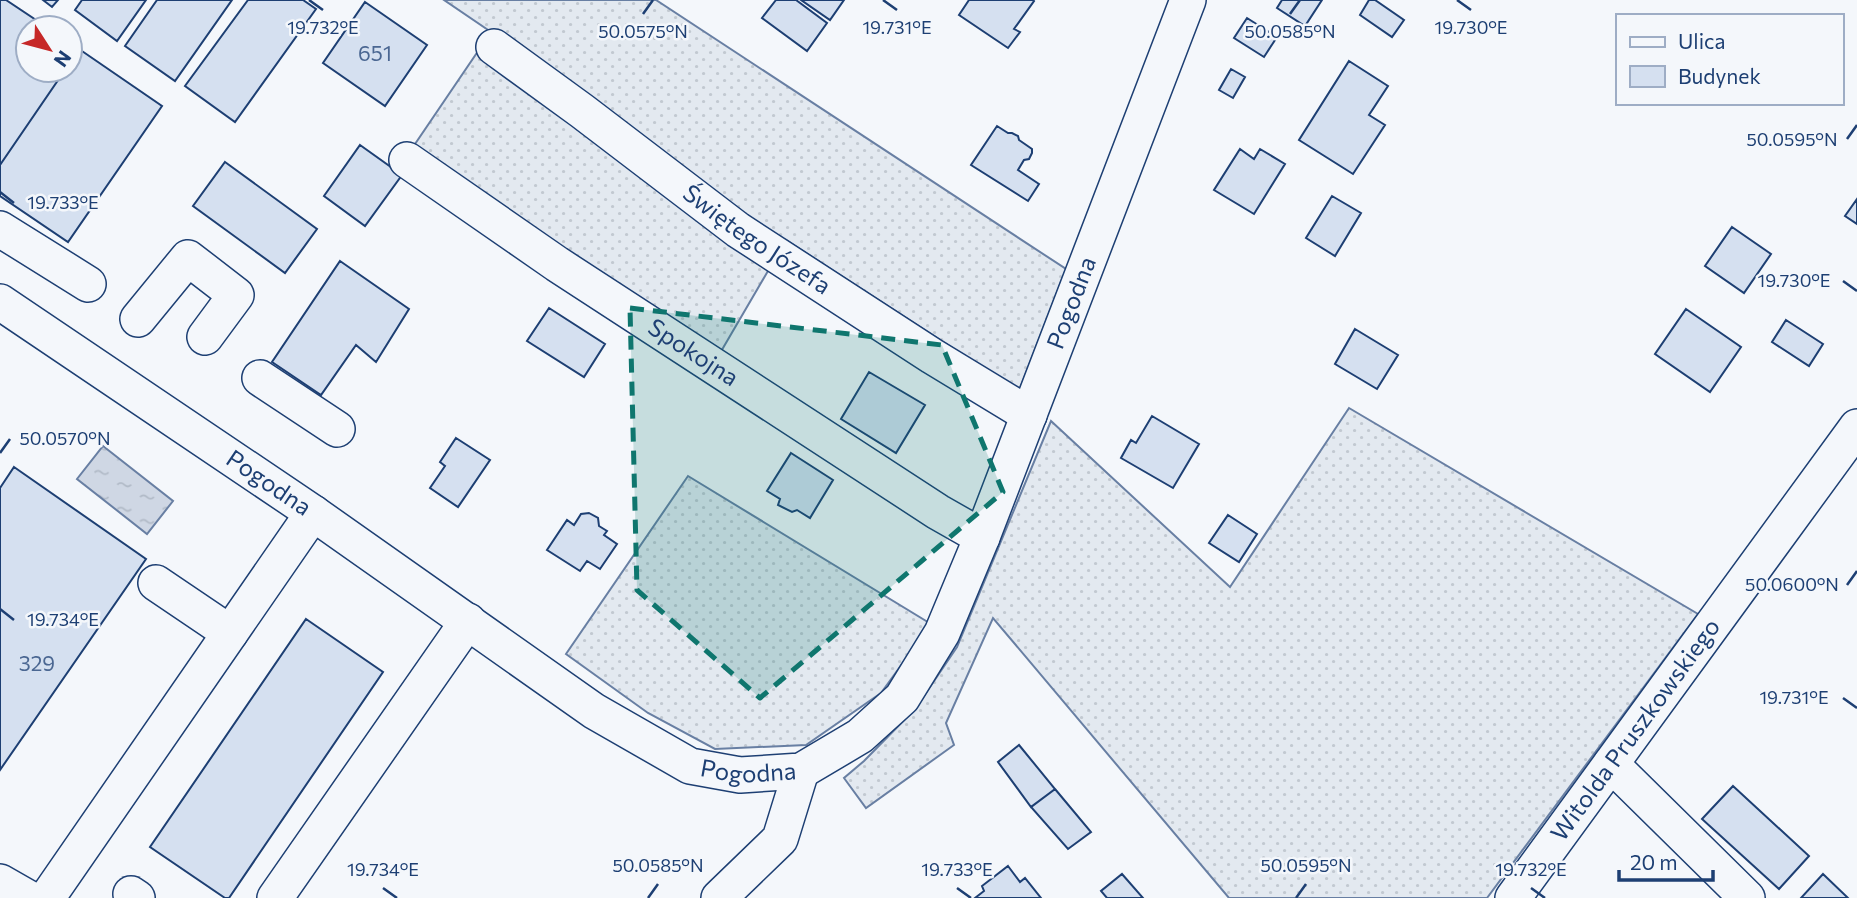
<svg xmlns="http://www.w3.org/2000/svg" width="1857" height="898" font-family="Commissioner,sans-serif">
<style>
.grass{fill:url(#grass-dots);stroke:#687fa3;stroke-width:2}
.water{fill:url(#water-ripples);stroke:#687fa3;stroke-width:2}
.building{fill:#d5e0f0;stroke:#1d3f73;stroke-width:2}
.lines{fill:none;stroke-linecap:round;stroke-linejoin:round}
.minor-casing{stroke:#1d3f73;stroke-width:38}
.minor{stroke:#f4f7fb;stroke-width:35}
.marked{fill:#0f766e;fill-opacity:0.2;stroke:#0f766e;stroke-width:5;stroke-dasharray:14 9;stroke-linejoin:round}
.ticks{fill:none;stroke:#1d3f73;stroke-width:2.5}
.labels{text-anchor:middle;stroke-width:5;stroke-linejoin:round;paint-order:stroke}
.number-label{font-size:21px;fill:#4b6792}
.street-label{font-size:24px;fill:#1d3f73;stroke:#f4f7fb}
.ticks-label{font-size:18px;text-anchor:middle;fill:#1d3f73;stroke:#f4f7fb;stroke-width:5;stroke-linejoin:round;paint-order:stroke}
</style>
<defs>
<pattern id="grass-dots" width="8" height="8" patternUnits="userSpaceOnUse" patternTransform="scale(1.75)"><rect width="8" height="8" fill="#e3e9f0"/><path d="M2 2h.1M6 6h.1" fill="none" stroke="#c2c9d1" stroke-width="1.8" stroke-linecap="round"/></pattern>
<pattern id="water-ripples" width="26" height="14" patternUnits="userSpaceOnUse" patternTransform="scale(1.75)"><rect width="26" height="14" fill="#cfd7e4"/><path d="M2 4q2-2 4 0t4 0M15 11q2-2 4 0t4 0" fill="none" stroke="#b1bac7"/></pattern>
</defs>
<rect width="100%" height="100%" fill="#f4f7fb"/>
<!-- grass -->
<path class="grass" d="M444,0H656L1066,269L1019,391L786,240L716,360L413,147L491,32Z
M1349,408L1698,614L1487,898H1229L993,618L946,723L954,745L866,808L844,778L864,761L915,709L957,647L1051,421L1230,587Z
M688,476L931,624L881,693L806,745L715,749L648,713L566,654Z"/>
<!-- water -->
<path class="water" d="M103,446L173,501L147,534L77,479Z"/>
<!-- building -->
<path class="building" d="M0,0H6L48,28H28V70H65L0,165Z
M43,0H58L52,7Z
M82,0H146L117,41L75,10Z
M157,0H232L175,81L125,46Z
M248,0H303L316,9L235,122L185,86Z
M776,0H796L827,23L807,51L762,18Z
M801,0H844L830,20Z
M969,0H1033L1034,1L1014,29L1020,32L1008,48L959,15Z
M1282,0H1322L1305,26L1277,8Z
M1369,0H1375L1404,20L1392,37L1360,15Z
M365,2L427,45L385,106L323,63Z
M1247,18L1277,37L1264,57L1234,38Z
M70,43L79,49L70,63Z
M79,49L162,106L68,242L0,196V165L65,70H70V63Z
M1349,61L1388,86L1369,115L1385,125L1353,174L1299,140Z
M1231,69L1245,77L1233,98L1219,90Z
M997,126L1008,133H1012L1018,136L1019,140L1032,149V153L1029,159L1024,160L1018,170L1039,184L1028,201L971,165Z
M360,145L402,175L365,226L324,196Z
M1240,149L1254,159L1260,149L1285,164L1254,214L1214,190Z
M225,162L317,229L285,273L193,206Z
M1332,196L1361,213L1335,256L1306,238Z
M1857,199V224L1845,216Z
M1732,227L1771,254L1744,293L1705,266Z
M340,261L409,309L376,362L356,345L321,395L272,362Z
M549,308L605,344L584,377L527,341Z
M1686,309L1741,347L1710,392L1655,354Z
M1786,320L1823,344L1809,366L1772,342Z
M1355,329L1398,355L1377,389L1335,364Z
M869,372L925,405L896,453L841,419Z
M1152,416L1199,444L1173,488L1121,458L1131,440L1136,443Z
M456,438L490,460L458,507L430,488L445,466L440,462Z
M791,453L833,480L810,518L797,510L792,512L778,505L780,499L767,491Z
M14,467L146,559L0,770V488Z
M589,513L598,518L599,526L607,531L604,535L617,544L600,569L587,561L580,571L547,550L567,520L574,525L581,514Z
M1228,515L1257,534L1239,562L1209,543Z
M306,619L383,672L229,898H225L150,847Z
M1019,745L1055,789L1031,807L998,762Z
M1733,786L1809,856L1779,889L1702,819Z
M1055,789L1091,832L1068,849L1031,807Z
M1008,866L1020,882L1025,878L1041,898H975L984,891L982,886Z
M1122,874L1143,898H1107L1101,891Z
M1823,874L1848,898H1801Z"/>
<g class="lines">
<!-- minor casing -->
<g class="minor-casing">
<g id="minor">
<path id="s1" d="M494,47L582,111L738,230L932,356L1029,415"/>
<path id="s2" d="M407,160L557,264L938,512L982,537"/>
<path d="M0,229L88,284"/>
<path id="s3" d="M0,302L313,513L594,711L690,766L740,775L801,771L860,736L902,698L942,633L982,537L1188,0"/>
<path d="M138,319L188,258L236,295L205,337"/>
<path d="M260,378L337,429"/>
<path d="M156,583L230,633"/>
<path d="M1611,764L1747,898"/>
<path d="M0,882L28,898"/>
<path d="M131,894L137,898"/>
<path d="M47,898L313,513"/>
<path d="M275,898L468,621"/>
<path d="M719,898L780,839L801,771"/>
<path id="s4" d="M1513,898L1857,427"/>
</g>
</g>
<!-- minor -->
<use href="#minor" class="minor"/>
</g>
<!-- marked area -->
<path class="marked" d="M630,308L942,345L1003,492L760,698L637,590Z"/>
<!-- ticks -->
<path class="ticks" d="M309,0L323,10M883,0L897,10M1457,0L1471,10M643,14L653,0M1290,14L1300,0M1847,139L1857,125M0,192L14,203M1843,281L1857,291M0,453L10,439M1847,585L1857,571M0,609L14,620M1843,698L1857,708M383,888L397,898M957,888L971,898M1531,888L1545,898M648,898L658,884M1296,898L1306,884"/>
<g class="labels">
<!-- number labels -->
<g class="number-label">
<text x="375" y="61">651</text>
<text x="37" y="671">329</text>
</g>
<!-- street labels -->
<g class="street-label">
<text dy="8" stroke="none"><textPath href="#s1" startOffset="326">Świętego Józefa</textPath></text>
<text dy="8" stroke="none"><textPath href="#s3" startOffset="1500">Pogodna</textPath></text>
<text dy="8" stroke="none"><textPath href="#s2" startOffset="345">Spokojna</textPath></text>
<text dy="8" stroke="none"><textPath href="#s3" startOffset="324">Pogodna</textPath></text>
<text dy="8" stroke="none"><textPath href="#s4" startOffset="208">Witolda Pruszkowskiego</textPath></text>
<text dy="8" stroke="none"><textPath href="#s3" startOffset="891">Pogodna</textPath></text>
</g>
</g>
<g class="ticks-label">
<text x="323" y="34">19.732°E</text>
<text x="897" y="34">19.731°E</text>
<text x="1471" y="34">19.730°E</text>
<text x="643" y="38">50.0575°N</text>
<text x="1290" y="38">50.0585°N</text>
<text x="1792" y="146">50.0595°N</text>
<text x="63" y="209">19.733°E</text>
<text x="1794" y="287">19.730°E</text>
<text x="65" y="445">50.0570°N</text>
<text x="1792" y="591">50.0600°N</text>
<text x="63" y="626">19.734°E</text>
<text x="1794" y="704">19.731°E</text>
<text x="658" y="872">50.0585°N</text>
<text x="1306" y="872">50.0595°N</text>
<text x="383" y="876">19.734°E</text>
<text x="957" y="876">19.733°E</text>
<text x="1531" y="876">19.732°E</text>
</g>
<!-- legend -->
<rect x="1616" y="14" width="228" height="91" fill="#f4f7fb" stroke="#9eadc5" stroke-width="2"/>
<rect x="1630" y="37" width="35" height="10" fill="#f4f7fb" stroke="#9eadc5" stroke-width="2"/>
<text x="1678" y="49" font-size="21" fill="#1d3f73">Ulica</text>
<rect x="1630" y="66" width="35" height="21" fill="#d5e0f0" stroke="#9eadc5" stroke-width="2"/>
<text x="1678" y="84" font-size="21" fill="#1d3f73">Budynek</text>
<!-- north arrow -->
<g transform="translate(49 49) rotate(126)"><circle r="33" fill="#f4f7fb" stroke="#9eadc5" stroke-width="2"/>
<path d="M0-5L12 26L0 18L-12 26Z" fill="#c62828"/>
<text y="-10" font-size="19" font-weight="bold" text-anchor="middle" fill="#1d3f73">N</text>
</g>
<!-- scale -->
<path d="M1619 870v10h94v-10" fill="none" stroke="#1d3f73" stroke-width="3.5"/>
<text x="1630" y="870" font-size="21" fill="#1d3f73" stroke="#f4f7fb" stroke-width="5" paint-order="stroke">20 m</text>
</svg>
